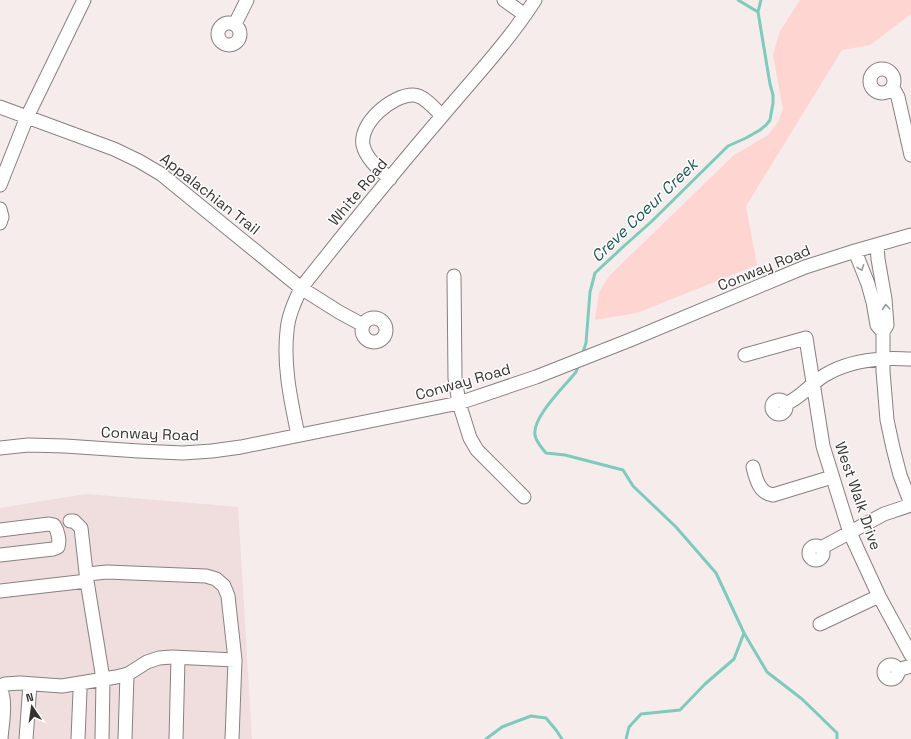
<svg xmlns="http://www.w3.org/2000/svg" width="911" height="739" font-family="'Space Grotesk',sans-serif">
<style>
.built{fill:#efdedd}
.green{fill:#ffd5d2}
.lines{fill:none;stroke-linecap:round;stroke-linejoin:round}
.stream{stroke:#7ecabd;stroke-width:3}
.minor-casing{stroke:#888080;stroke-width:15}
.minor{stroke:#fff;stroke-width:13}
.oneway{stroke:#9a9898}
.labels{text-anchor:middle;stroke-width:3;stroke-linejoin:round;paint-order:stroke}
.street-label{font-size:15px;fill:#363232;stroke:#fff}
.water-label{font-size:16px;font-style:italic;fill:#1b5a51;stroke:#fff}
</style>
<rect width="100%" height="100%" fill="#f5eceb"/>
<!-- built -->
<path class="built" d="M86,494L238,507L252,739H0V508Z"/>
<!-- green -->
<path class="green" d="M800,0H911V14L870,45L842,50L746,206L757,265L637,313L595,320L599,292L610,275L734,155L768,135L778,122L783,109L773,55L780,31Z"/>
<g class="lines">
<!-- stream -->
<path class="stream" d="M738,0L758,12
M582,355L586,343L590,292L595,273L624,246L651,222L728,146L746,138L760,130L766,125L770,120L773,103V95L770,84L758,12L761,0
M579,364L576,372C565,386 532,417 535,435C536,442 542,448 546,453L565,455L623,470L633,486L676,527L716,573L744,633L734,659L705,684L680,710L641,714L629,727L626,739
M744,633L767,672L802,699L837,733V739
M486,739L502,727L531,716L546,718L556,730L562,739"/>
<!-- minor casing -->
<g class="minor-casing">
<path id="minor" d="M504,0L525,15
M218 34a11 11 0 1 1 22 0a11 11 0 1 1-22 0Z
M235,24L247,0
M870 81a12 12 0 1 1 24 0a12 12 0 1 1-24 0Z
M893,88L898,97L911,155
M0,107L114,149L139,161L161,174L301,288L339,312L363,325
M390,179C380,170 366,159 363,145C359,123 392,95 413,95C424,95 435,109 442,116
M0,185L27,117L84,0
M0,209L2,217L0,223
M877,245L878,259L885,299L887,325L883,332V371L887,420L893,448L900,475L911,504
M855,251L868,284L873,302L877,325L883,332
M454,276L455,378L459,403L470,438L477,450L524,497
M362 330a12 12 0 1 1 24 0a12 12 0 1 1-24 0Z
M745,355L806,338L823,446L850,533L879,596L911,655
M772 407a7 7 0 1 1 14 0a7 7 0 1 1-14 0Z
M785,404C801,398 810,384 825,375C842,365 863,360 883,359C893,358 902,359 911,359
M298,435C291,401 283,366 287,331C288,316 295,301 301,288C347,230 394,172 442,116C474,78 508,42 535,0
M0,448L28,445L65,446L139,451L183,453L212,451L241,447L459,403L536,377L630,340L805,267L855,251L911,235
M753,467C756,479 759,493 773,495L832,477
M70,521H74L81,528L87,581
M0,530L49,524L54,525C58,531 60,540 58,547L53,549L0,555
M809 553a7 7 0 1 1 14 0a7 7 0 1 1-14 0Z
M821,548L884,514L911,505
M87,574L107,572L206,576L216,579L224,586L228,596L235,660L232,739
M0,591L87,581L103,679L102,739
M820,624L879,596
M884 672a7 7 0 1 1 14 0a7 7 0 1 1-14 0Z
M898,670L911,666
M0,686L5,684L20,683L62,686L116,677L128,674L147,662L159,658L172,657L235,660
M0,688C7,702 2,723 1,739
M26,739L30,684
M78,739L80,691L78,684
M125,739L127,674
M176,739L178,658"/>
</g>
<!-- minor -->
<use href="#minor" class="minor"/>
</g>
<!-- one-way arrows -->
<defs><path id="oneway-chevron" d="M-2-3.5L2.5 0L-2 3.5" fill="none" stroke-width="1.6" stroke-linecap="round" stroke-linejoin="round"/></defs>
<g class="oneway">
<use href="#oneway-chevron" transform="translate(861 268) rotate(69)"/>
<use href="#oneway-chevron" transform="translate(886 307) rotate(-95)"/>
</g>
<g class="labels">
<!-- street labels -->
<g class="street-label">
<text transform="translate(358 192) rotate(-50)" y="5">White Road</text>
<text transform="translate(210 194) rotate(38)" y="5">Appalachian Trail</text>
<text transform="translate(764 268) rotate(-22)" y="5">Conway Road</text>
<text transform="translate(463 382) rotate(-16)" y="5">Conway Road</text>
<text transform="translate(150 434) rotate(2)" y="5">Conway Road</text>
<text transform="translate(858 496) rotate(71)" y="5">West Walk Drive</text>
</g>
<!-- water labels -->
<g class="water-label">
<text transform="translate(644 210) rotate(-44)" y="6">Creve Coeur Creek</text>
</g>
</g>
<!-- north arrow -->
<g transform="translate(32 707) rotate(347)" stroke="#ffffff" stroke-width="3" paint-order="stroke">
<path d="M0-3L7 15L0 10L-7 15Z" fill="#363232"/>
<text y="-6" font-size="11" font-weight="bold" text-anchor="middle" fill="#363232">N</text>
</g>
</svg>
